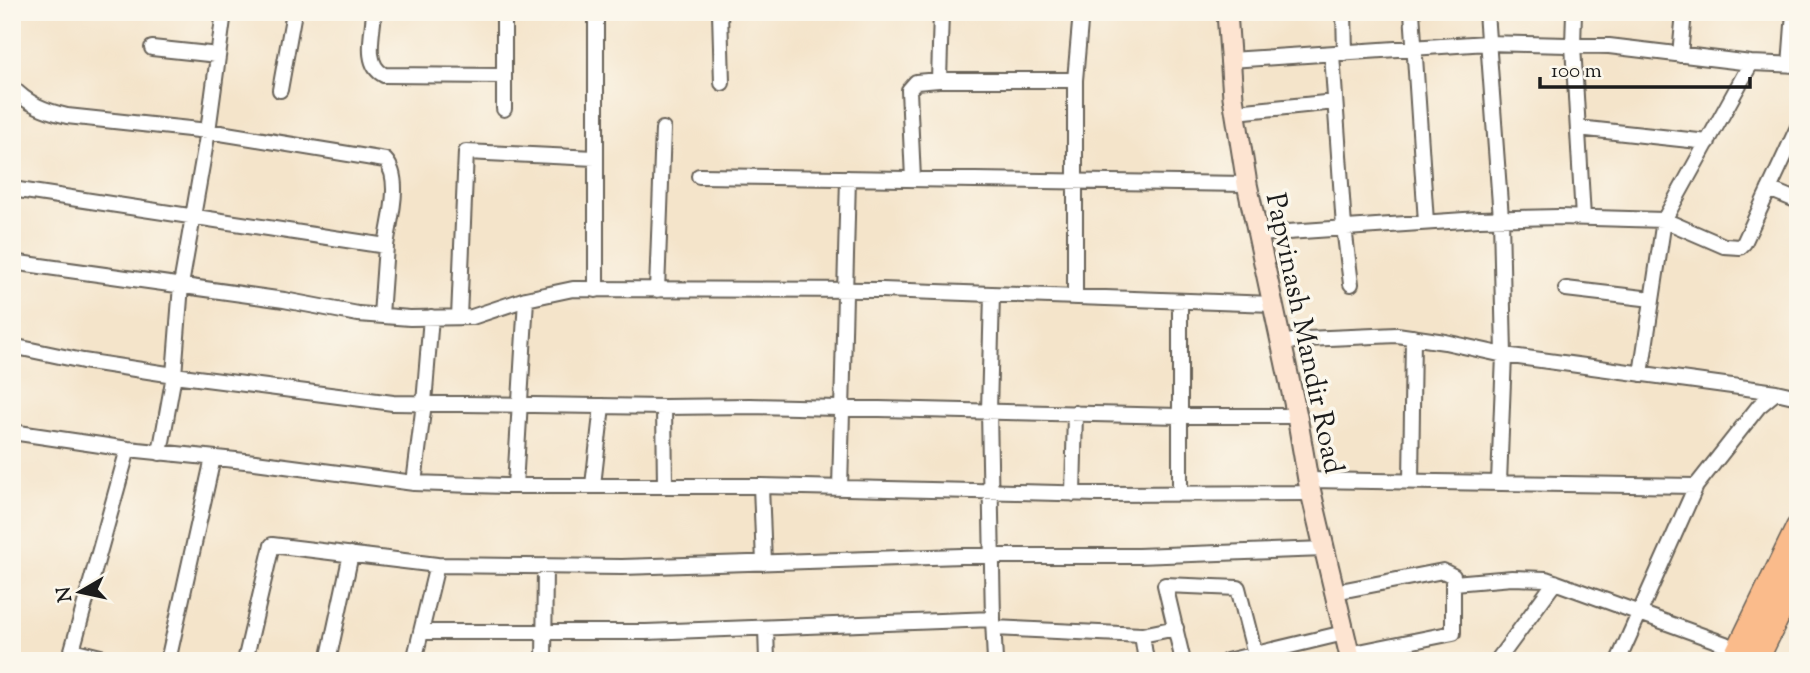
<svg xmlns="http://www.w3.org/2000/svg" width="1810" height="673" font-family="'Sorts Mill Goudy',serif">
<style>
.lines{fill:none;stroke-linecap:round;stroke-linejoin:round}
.lane-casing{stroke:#686259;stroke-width:10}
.street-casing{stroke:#686259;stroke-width:18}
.secondary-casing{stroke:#686259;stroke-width:23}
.primary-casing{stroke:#686259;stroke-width:26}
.lane{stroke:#fff;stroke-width:7}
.street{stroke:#fff;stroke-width:14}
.secondary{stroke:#fde4d1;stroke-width:19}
.primary{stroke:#fabb8b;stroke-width:23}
.labels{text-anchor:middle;stroke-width:7;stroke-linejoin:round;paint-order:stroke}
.street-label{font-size:28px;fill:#1c1c1c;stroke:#fbf7ec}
</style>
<rect width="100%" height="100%" fill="#fbf7ec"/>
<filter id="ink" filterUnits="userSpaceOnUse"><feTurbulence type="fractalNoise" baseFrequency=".0143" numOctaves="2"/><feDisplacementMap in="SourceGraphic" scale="14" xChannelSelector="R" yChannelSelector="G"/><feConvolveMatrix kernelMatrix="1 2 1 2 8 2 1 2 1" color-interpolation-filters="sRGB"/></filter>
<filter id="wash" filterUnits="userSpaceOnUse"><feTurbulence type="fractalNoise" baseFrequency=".00686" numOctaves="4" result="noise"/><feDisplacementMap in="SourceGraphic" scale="28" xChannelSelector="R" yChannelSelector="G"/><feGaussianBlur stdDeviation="1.57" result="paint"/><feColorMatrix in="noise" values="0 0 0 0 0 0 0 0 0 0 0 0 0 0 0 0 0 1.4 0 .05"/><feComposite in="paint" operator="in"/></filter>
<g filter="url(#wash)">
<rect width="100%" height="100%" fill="#f4e4ca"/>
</g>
<g filter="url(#ink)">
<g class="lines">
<!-- lane casing -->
<g class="lane-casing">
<path id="lane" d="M12,659L27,661"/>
</g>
<!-- street casing -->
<g class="street-casing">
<path id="street" d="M374,12C373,33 363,65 384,75L504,76
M504,12V109
M720,12L722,83
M941,12L939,80H1075L1081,12
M1344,12L1345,53
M1412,12L1426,222
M1486,12L1501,218L1504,355L1499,482
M1574,12L1573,45L1583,218
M152,48L218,55
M1332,54L1344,227L1351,284
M1680,55L1684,12
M1230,60L1487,43L1609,46L1751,63L1798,65
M1790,65L1794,12
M1075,80V297
M12,87C27,104 46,111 67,116L208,131L385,160C403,179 389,222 386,246
M280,90L294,12
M1236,112L1335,102
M1578,128L1708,142
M699,176L1247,184
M913,179L909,90L916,82L939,80
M12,189L386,246L381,315
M1769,189L1798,201
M1259,234L1479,219L1559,217L1664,220L1724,246L1740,247L1744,243L1798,127
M12,262L284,300L358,314L410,318L472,317L526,299L573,289L882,290L1273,304
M1566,289L1652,299
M596,290V12
M657,290L663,129
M992,294L989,411L993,619
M1180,301V494
M459,317L466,152L595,158
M1282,343L1306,339L1397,335L1445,342L1504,355L1776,392
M12,346L83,361L174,375L393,403L664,407L750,406L1179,416H1297
M1641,374L1664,220L1751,63
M664,407L665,485
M12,432L128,449L255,462L414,483L504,486H761L1098,494L1311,493
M160,453L174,375L181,285L208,131L224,12
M1308,480L1696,486
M1411,481L1413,337
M414,483L424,403L431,317
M593,485L602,406
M515,486L526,299
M761,486L764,563
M840,488L848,178
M1073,494L1075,413
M437,565L622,567L962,556H1138L1325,549
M1454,583L1512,578L1546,579L1739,649
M1335,592L1443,571L1453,576V633L1349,654
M766,628L767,661
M994,628L1142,635
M421,632H646L993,619L995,661
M72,650L117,661
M69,661L128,449
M168,661L213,458
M245,661L272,545L437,565L414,661
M328,661L351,554
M544,661L545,566
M1146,661L1142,635L1176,628
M1183,661L1165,585L1238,588L1255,654
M1227,661L1344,633
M1497,661L1555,582
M1618,661L1696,486L1759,406L1776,392L1798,397"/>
</g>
<!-- secondary casing -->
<g class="secondary-casing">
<path id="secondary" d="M1227,12L1233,97L1247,184L1297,416L1308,480L1351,661"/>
</g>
<!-- primary casing -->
<g class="primary-casing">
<path id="primary" d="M1733,661L1798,527
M1756,661L1798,574"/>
</g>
<!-- lane -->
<use href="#lane" class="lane"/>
<!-- street -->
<use href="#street" class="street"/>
<!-- secondary -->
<use href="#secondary" class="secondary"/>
<!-- primary -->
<use href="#primary" class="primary"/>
</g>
</g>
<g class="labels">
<!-- street labels -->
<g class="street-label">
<text transform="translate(1306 333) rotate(78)" y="10">Papvinash Mandir Road</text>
</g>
</g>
<!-- margin -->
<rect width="1810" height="673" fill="none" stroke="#fbf7ec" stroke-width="42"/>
<!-- north arrow -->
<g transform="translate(80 592) rotate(261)" stroke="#fbf7ec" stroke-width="5" paint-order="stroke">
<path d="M0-5L12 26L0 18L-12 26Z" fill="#1c1c1c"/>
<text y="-10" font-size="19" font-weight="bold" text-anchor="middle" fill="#1c1c1c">N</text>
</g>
<!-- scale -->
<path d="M1540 77v10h210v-10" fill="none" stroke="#1c1c1c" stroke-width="3.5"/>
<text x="1551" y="77" font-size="21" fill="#1c1c1c" stroke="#fbf7ec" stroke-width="5" paint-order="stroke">100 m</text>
</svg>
